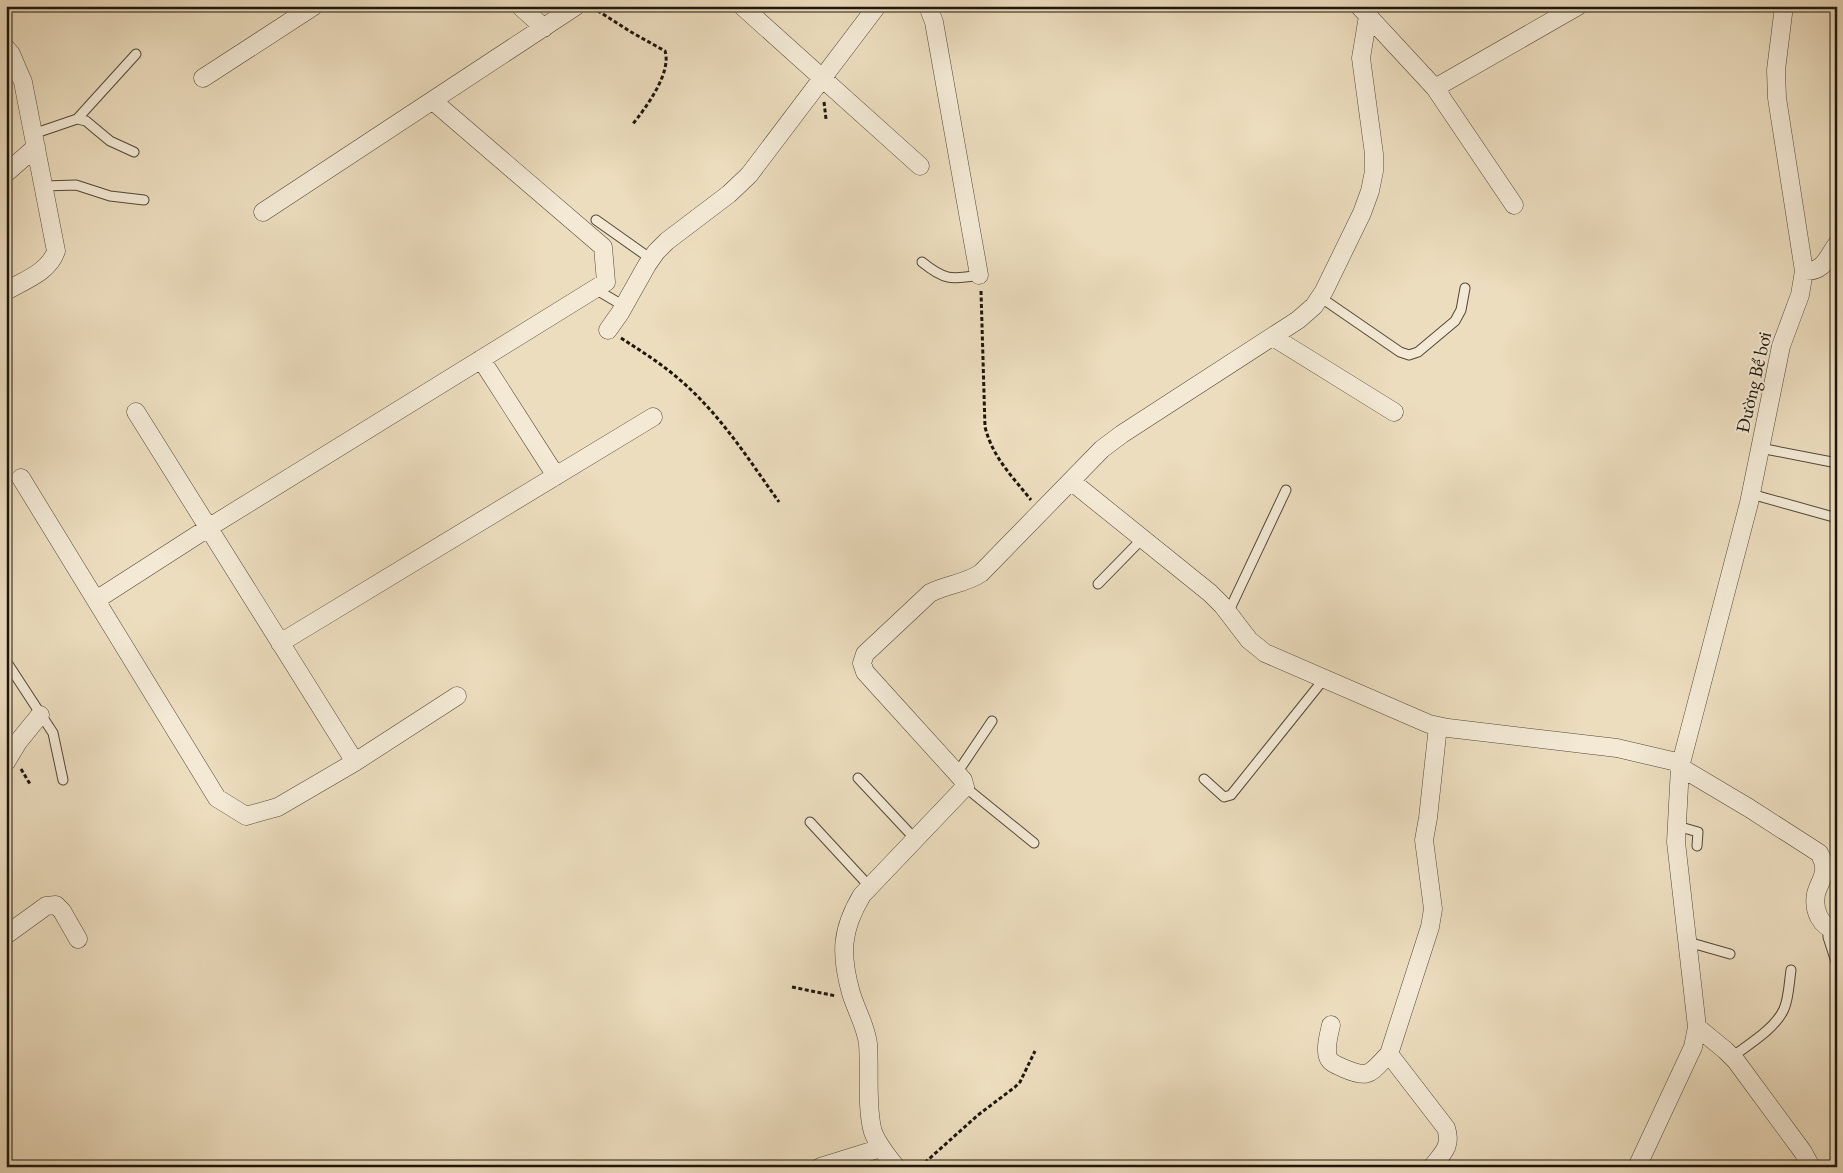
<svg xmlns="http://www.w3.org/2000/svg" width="1843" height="1173" font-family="'EB Garamond',serif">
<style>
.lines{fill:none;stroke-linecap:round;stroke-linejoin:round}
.lane-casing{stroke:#524838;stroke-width:11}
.street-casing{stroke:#524838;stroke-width:19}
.path{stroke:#1e160c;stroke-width:3;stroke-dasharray:4 2.5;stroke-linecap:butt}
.lane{stroke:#f3e9d5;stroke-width:9}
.street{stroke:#f3e9d5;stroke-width:18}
.labels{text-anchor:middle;stroke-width:4;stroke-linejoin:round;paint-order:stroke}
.street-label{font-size:19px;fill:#1e160c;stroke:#f3e9d5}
</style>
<rect width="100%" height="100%" fill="#ecddbe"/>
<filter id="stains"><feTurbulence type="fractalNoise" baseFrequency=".004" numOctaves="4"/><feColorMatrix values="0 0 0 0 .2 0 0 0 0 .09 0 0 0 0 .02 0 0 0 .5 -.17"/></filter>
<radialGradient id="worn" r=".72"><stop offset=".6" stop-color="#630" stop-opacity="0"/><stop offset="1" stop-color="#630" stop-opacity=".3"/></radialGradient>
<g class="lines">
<!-- lane casing -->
<g class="lane-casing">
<path id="lane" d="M77,119L136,54
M33,134L77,119L86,121L110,141L134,152
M44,186L76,185L110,196L144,200
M596,220L651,259
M922,262C944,280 951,280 979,275
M595,289L624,306
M1320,297L1400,352L1409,355L1418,352L1455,321L1461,310L1465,288
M1760,448L1837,463
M1751,494L1837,518
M1098,584L1143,538
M1228,613L1286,490
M6,661L53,733L63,780
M957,773L992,721
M858,778L916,840
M1204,779L1224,797L1231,795L1324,679
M965,787L1034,843
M810,822L870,887
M1677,826L1698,832L1697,846
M1828,928V937L1837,965
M1688,942L1730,954
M1732,1057C1749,1044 1775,1029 1784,1009C1789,997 1789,983 1791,970"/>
</g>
<!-- street casing -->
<g class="street-casing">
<path id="street" d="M520,6L544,28
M742,6L920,166
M928,6L934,22L979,275
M1359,6L1435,88L1514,205
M6,48L11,54L23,82L56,251C49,272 25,280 6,291
M203,78L314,6
M1435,88L1578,6
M6,173L36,147
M263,212L576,6
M1804,271C1824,272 1827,258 1837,244
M608,330L620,313L647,265L656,252L667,241L729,194L749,175L877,6
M1273,337L1394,412
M481,359L556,476
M136,412L355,762
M21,478L217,798L246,816L278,807L355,762L457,696
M1071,481L1210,593L1223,606L1249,640L1265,653L1429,724L1448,728L1617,748L1681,763
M96,600L208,528L606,282L603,247L433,101
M280,643L653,417
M6,762L18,742L40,715
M1680,767L1749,808L1819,853C1822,858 1825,864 1824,871C1823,879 1818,886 1816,894C1813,910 1820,927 1837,931
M6,935L46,906L56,905L62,911L78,939
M1331,1025C1329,1034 1325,1048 1328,1057C1330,1063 1337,1065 1343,1068C1370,1080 1370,1073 1389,1054L1446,1128C1452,1146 1443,1153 1432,1167
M1697,1027L1725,1050L1736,1061L1803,1152L1811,1167
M1389,1054L1430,927L1433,909L1424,840L1428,818L1438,726
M820,1167L881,1148
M896,1167C887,1156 878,1145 873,1132C866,1109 870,1069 868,1044C866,1026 856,1010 851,993C840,954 841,930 862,895L965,787L963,780L865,672L862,663L865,654L930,593C947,584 965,584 981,573L1102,449L1122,434L1298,320L1314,306L1324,291L1362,213L1370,191L1374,171V154L1361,58L1368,16
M1637,1167L1693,1047L1697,1027L1676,842L1680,767L1749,503L1781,346L1800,295L1804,271L1777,98L1776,70L1784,6"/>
</g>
<!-- path -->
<path class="path" d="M592,7L631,32L665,51C672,73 645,109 632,125
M824,102L826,119
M981,291L985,427C993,458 1012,476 1031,500
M621,338C641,351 662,364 680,380C720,414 749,460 779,502
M21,769L30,784
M792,987L836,996
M6,990L11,999
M920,1167L978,1115L1015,1087L1020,1082L1035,1051"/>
<!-- lane -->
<use href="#lane" class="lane"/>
<!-- street -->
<use href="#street" class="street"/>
</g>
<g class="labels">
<!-- street labels -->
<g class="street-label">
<text transform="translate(1753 382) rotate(-77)" y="7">Đường Bể bơi</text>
</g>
</g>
<!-- margin -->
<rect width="1843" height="1173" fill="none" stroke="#ecddbe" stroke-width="25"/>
<rect x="8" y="8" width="1828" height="1158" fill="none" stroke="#1e160c" stroke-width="2.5"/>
<rect x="12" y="12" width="1818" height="1148" fill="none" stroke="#1e160c"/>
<rect width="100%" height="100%" filter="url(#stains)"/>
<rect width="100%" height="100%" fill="url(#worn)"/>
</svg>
